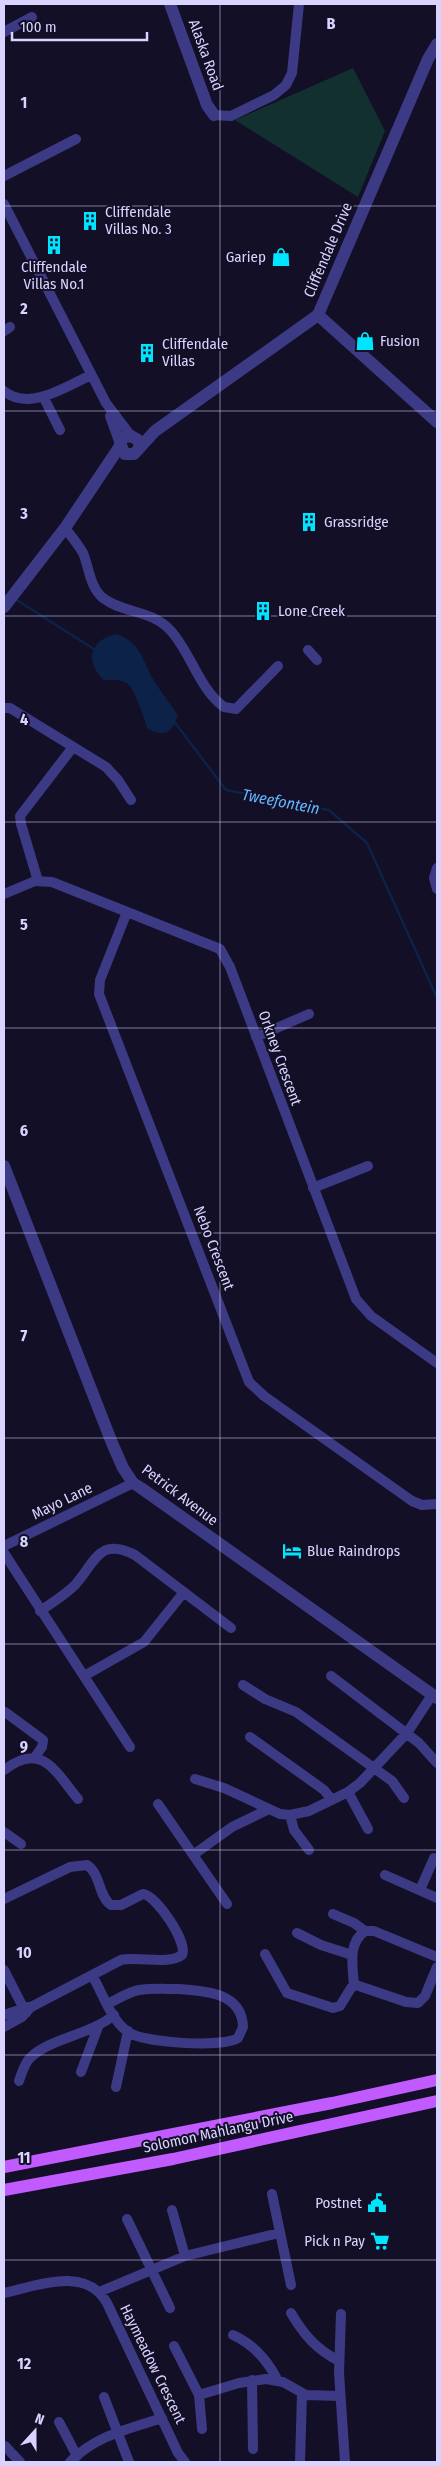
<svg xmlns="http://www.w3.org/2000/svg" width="441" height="2466" font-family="'Fira Sans Condensed',sans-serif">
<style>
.green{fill:#12302f}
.water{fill:#0c2248}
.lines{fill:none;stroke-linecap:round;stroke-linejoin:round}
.stream{stroke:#0c2248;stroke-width:2.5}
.minor{stroke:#3d3a85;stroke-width:10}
.tertiary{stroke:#3d3a85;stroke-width:12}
.primary{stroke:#c25bff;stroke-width:12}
.grid{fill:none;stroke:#d9d4ff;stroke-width:1;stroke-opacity:0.55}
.labels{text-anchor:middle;stroke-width:4;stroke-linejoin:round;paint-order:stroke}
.street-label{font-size:15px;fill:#d9d4ff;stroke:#130f26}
.poi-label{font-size:15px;fill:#d9d4ff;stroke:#130f26;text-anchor:start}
.water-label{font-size:16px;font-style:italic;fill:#62b6ff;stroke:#130f26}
.grid-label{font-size:16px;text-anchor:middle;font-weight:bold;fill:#d9d4ff;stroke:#130f26;stroke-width:4;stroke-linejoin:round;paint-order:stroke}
</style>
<rect width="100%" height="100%" fill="#130f26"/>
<!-- green -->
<path class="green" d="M353,68L385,131L358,197L235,120Z"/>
<!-- water -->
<path class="water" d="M117,634C143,644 142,662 155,682C162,694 171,704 178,716C171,733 166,737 148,729C144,719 135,689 127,683C120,679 111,680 104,680C84,662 90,639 117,634Z"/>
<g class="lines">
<!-- stream -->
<path class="stream" d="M15,599L97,651
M173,720L226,790L329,810L367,843L437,998"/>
<!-- minor -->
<path class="minor" d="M4,32L32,17
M214,115L231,116L274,95L286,85L292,73L299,4
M4,176L76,139
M4,204L106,403L131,436
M4,331L10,327
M4,391C29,412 67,386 91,375
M44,398L60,430
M110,416L120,444
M65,528C71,536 78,544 83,553C89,567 90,588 103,598C124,614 151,609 171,631C191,653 199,689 224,707L236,709L278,666
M308,650L317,660
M4,708H10L106,767L118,780L131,800
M437,868L434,878L437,889
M38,881L21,824L20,816L73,747
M4,894L35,881L52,882L220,949L230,967L356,1299L371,1316L437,1363
M127,912L100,980L99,994L249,1382L264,1396L412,1501L422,1505L437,1504
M256,1037L309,1014
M313,1188L368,1166
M4,1546L133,1483
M4,1553L130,1747
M40,1611C52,1603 65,1595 75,1585C95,1563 99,1536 135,1555L231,1628
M84,1676L144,1642L184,1592
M331,1676L419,1743L437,1763
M243,1685L265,1699L296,1712L392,1781L404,1798
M5,1712L43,1740L42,1747L35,1757
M250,1737L324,1790L332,1800
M4,1770C42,1741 55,1771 78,1799
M195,1779L224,1788L280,1814L290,1815L309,1811L348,1792L360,1783L407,1733L432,1695
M348,1792L368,1829
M158,1804L227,1904
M290,1815L294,1830L309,1850
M4,1832L21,1844
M193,1855L232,1827L267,1810
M385,1875L437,1898
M420,1890L434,1858
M4,1899L70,1867L87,1865C101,1874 98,1896 111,1905H121L143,1894C156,1895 188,1942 182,1955C169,1965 139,1956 121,1960L31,2007L22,2017L4,2027
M333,1914L354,1923L365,1931
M297,1933L321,1945L352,1955
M265,1954L287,1993L333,2008L340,2006L351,1988L356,1985L406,2002L418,2003L425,1996L437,1967
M4,1970L26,2013
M93,1977C103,1994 111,2020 128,2032C144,2043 221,2048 238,2038L243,2027C242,1992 205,1991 178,1989C166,1989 152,1988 139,1990C128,1992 118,1999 108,2004
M354,1986C353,1968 347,1943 365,1931H374L437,1957
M4,2015L28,2007
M81,2072L98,2027
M19,2081C22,2073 24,2063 31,2057C51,2038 90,2035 114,2015
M116,2087L128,2031
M272,2194L291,2285
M172,2210L185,2256
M127,2219L170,2308
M99,2292L185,2256L279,2233
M4,2293C36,2286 86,2265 107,2303L178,2453L185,2462
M291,2313C304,2335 316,2349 339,2361
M341,2314L339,2373L345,2462
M233,2335C253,2344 268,2361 278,2381
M174,2346L199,2395L202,2429
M252,2380L253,2449
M199,2395L239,2383L266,2379L283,2382L306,2395L340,2396
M104,2397L129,2462
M59,2422L77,2456
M5,2446L20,2462
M70,2462C95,2436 128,2429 162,2418
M300,2462L302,2394"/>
<!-- tertiary -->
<path class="tertiary" d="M170,4L207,105L214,115
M318,315L437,422
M140,447L138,440L131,436L124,437L120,444L125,454H134L155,431L318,315L428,59L437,44
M4,607L65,528L120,446
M4,1166L112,1443L123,1468L133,1483L141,1488L437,1698"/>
<!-- primary -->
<path class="primary" d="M4,2167L332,2103L437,2080
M4,2190L173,2159L437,2101"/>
</g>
<!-- grid -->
<path class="grid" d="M220,4V2462M4,206H437M4,411H437M4,616H437M4,822H437M4,1028H437M4,1233H437M4,1438H437M4,1644H437M4,1850H437M4,2055H437M4,2260H437"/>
<!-- icons -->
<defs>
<g id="building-bare" transform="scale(1.5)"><path d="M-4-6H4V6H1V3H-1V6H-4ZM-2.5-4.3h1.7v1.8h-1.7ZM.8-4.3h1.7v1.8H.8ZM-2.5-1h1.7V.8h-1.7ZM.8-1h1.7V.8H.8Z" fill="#00e5ff" stroke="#130f26" stroke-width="2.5" paint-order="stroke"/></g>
<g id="shop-bare" transform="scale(1.5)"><path d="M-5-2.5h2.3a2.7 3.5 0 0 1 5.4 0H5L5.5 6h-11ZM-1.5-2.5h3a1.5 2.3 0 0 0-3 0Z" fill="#00e5ff" stroke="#130f26" stroke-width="2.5" paint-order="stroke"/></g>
<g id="hotel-bare" transform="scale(1.5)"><path d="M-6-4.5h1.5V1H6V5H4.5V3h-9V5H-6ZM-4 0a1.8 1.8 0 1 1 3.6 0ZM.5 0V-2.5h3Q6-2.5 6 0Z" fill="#00e5ff" stroke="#130f26" stroke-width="2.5" paint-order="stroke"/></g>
<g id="civic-bare" transform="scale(1.5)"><path d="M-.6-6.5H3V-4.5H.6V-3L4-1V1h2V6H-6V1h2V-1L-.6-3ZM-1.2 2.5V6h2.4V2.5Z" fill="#00e5ff" stroke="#130f26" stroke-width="2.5" paint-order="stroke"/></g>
<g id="supermarket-bare" transform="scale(1.5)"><path d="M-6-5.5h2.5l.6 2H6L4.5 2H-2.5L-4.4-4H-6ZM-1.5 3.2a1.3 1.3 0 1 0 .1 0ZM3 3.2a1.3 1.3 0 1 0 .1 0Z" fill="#00e5ff" stroke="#130f26" stroke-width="2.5" paint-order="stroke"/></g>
</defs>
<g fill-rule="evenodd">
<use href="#building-bare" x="90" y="221"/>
<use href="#building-bare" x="54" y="245"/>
<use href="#shop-bare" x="281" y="257"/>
<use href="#shop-bare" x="365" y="341"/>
<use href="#building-bare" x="147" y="353"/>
<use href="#building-bare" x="309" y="522"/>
<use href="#building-bare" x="263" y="611"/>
<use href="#hotel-bare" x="292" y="1551"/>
<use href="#civic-bare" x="377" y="2203"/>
<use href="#supermarket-bare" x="380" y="2241"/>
</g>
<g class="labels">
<!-- street labels -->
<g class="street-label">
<text transform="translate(206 55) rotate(70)" y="5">Alaska Road</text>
<text transform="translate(328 250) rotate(-67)" y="5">Cliffendale Drive</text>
<text transform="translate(280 1058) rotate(70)" y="5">Orkney Crescent</text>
<text transform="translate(214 1248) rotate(69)" y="5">Nebo Crescent</text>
<text transform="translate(180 1495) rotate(37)" y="5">Petrick Avenue</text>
<text transform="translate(62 1501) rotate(-26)" y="5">Mayo Lane</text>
<text transform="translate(218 2132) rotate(-12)" y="5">Solomon Mahlangu Drive</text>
<text transform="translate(153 2364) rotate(64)" y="5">Haymeadow Crescent</text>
</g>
<!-- poi labels -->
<g class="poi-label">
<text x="105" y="217">Cliffendale<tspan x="105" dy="17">Villas No. 3</tspan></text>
<text x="266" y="262" text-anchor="end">Gariep</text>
<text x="54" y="272" text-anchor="middle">Cliffendale<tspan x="54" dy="17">Villas No.1</tspan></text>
<text x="380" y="346">Fusion</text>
<text x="162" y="349">Cliffendale<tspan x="162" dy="17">Villas</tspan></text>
<text x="324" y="527">Grassridge</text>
<text x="278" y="616">Lone Creek</text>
<text x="307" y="1556">Blue Raindrops</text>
<text x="362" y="2208" text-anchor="end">Postnet</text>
<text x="365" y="2246" text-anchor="end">Pick n Pay</text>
</g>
<!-- water labels -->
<g class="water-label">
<text transform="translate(281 801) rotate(11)" y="6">Tweefontein</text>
</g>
</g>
<g class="grid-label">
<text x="331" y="29">B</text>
<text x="24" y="108">1</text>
<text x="24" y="314">2</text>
<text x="24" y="519">3</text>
<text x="24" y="725">4</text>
<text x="24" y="930">5</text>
<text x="24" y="1136">6</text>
<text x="24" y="1341">7</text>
<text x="24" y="1547">8</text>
<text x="24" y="1752">9</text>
<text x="24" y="1958">10</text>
<text x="24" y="2163">11</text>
<text x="24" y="2369">12</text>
</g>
<!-- border -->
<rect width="441" height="2466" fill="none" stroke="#d9d4ff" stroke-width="10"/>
<!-- north arrow -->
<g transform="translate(35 2431) rotate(21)" stroke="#130f26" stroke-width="4" paint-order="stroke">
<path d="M0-4L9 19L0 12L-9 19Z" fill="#d9d4ff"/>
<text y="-8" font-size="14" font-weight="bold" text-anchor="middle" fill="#d9d4ff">N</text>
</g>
<!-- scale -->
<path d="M12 32v8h135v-8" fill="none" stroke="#d9d4ff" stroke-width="2.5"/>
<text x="20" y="32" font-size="15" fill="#d9d4ff" stroke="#130f26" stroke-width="4" paint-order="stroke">100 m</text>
</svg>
